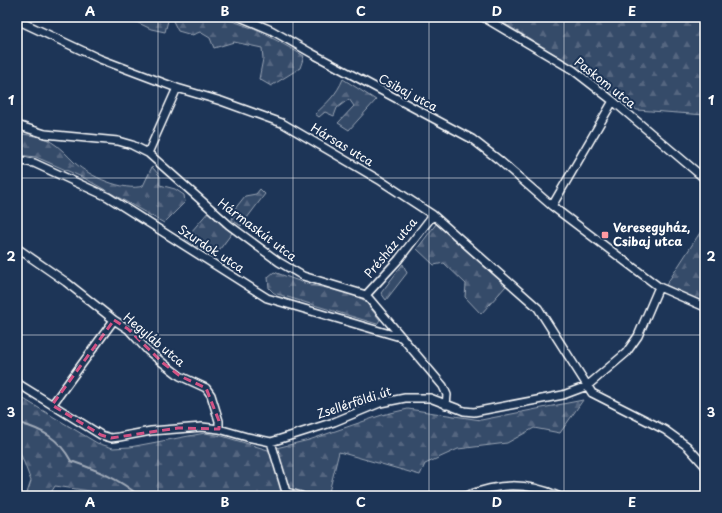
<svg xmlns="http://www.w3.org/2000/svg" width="722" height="513" font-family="'Playpen Sans',sans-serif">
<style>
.forest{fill:url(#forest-firs);stroke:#9aa5b4}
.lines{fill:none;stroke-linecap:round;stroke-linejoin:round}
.stream{stroke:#a0aab8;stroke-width:2}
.minor-casing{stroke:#fff;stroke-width:10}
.minor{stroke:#1d3557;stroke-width:7}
.marked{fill:none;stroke:#d15284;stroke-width:3;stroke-dasharray:8 5;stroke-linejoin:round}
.grid{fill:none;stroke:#fff;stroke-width:1;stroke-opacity:0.55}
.poi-dot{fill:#ff9aa2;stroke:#1d3557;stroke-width:1.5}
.labels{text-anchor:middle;stroke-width:4;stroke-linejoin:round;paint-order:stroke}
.street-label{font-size:12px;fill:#fff;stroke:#1d3557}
.poi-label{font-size:12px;font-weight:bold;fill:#fff;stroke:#1d3557;text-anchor:start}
.neatline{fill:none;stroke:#fff;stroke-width:1.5}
.grid-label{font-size:13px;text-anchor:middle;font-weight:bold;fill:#fff}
</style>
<defs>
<pattern id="forest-firs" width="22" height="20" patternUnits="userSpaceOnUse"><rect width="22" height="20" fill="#364b69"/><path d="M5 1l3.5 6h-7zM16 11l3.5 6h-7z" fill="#546680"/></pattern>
</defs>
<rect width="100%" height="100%" fill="#1d3557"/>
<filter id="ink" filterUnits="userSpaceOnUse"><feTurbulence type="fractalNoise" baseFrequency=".025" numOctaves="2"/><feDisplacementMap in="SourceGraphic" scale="8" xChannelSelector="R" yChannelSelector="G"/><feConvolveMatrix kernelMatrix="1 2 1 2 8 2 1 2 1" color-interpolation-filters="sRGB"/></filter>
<g filter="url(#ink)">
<!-- forest -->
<path class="forest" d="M126,17H169L165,32L151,29Z
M177,17C189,17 202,15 214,17C247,22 276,40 304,56L300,68L271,86L259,79L263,59L262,48L234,42L214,48L210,38L200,32L192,35L178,31L173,21Z
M494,17H705V115L637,110L581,70Z
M343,79L376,100L349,130L338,123L354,106L349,99L337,108L334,116L325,112L319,117L315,114C327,103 337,94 343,79Z
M17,133C27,135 41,136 50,141C60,147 67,155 75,163C89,176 124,192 143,186L152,167L160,176V185L175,189L184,195L185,202L164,223L84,178L36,157L17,155Z
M260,189L265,194L241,226L232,220L234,210L245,196L256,194Z
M209,211L232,233L214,257L185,239Z
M436,224L506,286L481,314L465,297L466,284L444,263L434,265L417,249Z
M705,225V304L666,285Z
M403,264L407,273L386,300L381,293Z
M274,272L310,285L344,291L364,300L380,320L377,324L274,293L269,288L268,277Z
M17,395L97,443L113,448L130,447L205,433L222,436L268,450L309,440L382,415L408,409L481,420L583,400L560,433L534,428L507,443L458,449L425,464L420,475L339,452L328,496H114L111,494L55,486L49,496H26L31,481L20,452L17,448Z
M517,486L558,496H470Z"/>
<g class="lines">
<!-- stream -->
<path class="stream" d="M17,422C42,430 58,437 71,461C94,469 120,479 139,496"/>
<!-- minor casing -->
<g class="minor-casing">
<path id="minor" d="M240,17L271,30L313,54L472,139L499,160L552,206L659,287L705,307
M483,17L573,70L613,101L705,179
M17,20L100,59L177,88L221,101L282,123L381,181L433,215L538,308L592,393L665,430L687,446L705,466
M17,125L45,134L118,141L132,145L148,153L229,225L279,262L303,276L366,295L443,386L447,395L446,405
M148,153L177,88
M17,160L34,163L108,197L267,298L400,337
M552,206L613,101
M17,248L66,282L114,320L128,329L147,350L163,363L180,376L206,388L211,395L219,421V429
M366,295L399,259L433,215
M17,383L101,435L111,438L119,437L151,431L202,427L219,429L247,437L271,442L334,422L380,403L405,398H430L464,411L474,412L563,395L587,386L626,353L638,336L659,287
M52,405L114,320
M271,442L286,492L301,496
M466,496C498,483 526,482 558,496"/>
</g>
<!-- minor -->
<use href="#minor" class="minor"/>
</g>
</g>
<!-- marked area -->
<path class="marked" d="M114,320L128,329L163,363L180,376L206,388L219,421V429L178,428L111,438L101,435L52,405Z"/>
<!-- grid -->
<path class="grid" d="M158,17V496M293,17V496M429,17V496M564,17V496M17,178H705M17,335H705"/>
<!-- markers -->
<rect class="poi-dot" x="601" y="231" width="8" height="8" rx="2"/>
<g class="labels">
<!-- street labels -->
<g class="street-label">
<text transform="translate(605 83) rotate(38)" y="4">Paskom utca</text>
<text transform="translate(408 93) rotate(28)" y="4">Csibaj utca</text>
<text transform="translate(342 145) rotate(31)" y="4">Hársas utca</text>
<text transform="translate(257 230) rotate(37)" y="4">Hármaskút utca</text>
<text transform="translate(391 248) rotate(-50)" y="4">Présház utca</text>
<text transform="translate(211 249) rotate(33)" y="4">Szurdok utca</text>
<text transform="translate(154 340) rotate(40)" y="4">Hegyláb utca</text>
<text transform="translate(354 403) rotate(-18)" y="4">Zsellérföldi út</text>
</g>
<!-- poi labels -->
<g class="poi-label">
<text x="613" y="232">Veresegyház,<tspan x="613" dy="14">Csibaj utca</tspan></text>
</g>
</g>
<!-- margin -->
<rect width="722" height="513" fill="none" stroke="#1d3557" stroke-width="44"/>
<rect x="22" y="22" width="678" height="469" class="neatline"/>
<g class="grid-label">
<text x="90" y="16">A</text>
<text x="225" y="16">B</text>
<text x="361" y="16">C</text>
<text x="497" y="16">D</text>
<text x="632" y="16">E</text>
<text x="11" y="105">1</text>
<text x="711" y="105">1</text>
<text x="11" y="261">2</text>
<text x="711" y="261">2</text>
<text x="11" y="417">3</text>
<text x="711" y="417">3</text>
<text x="90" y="507">A</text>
<text x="225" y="507">B</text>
<text x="361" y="507">C</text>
<text x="497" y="507">D</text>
<text x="632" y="507">E</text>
</g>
</svg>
